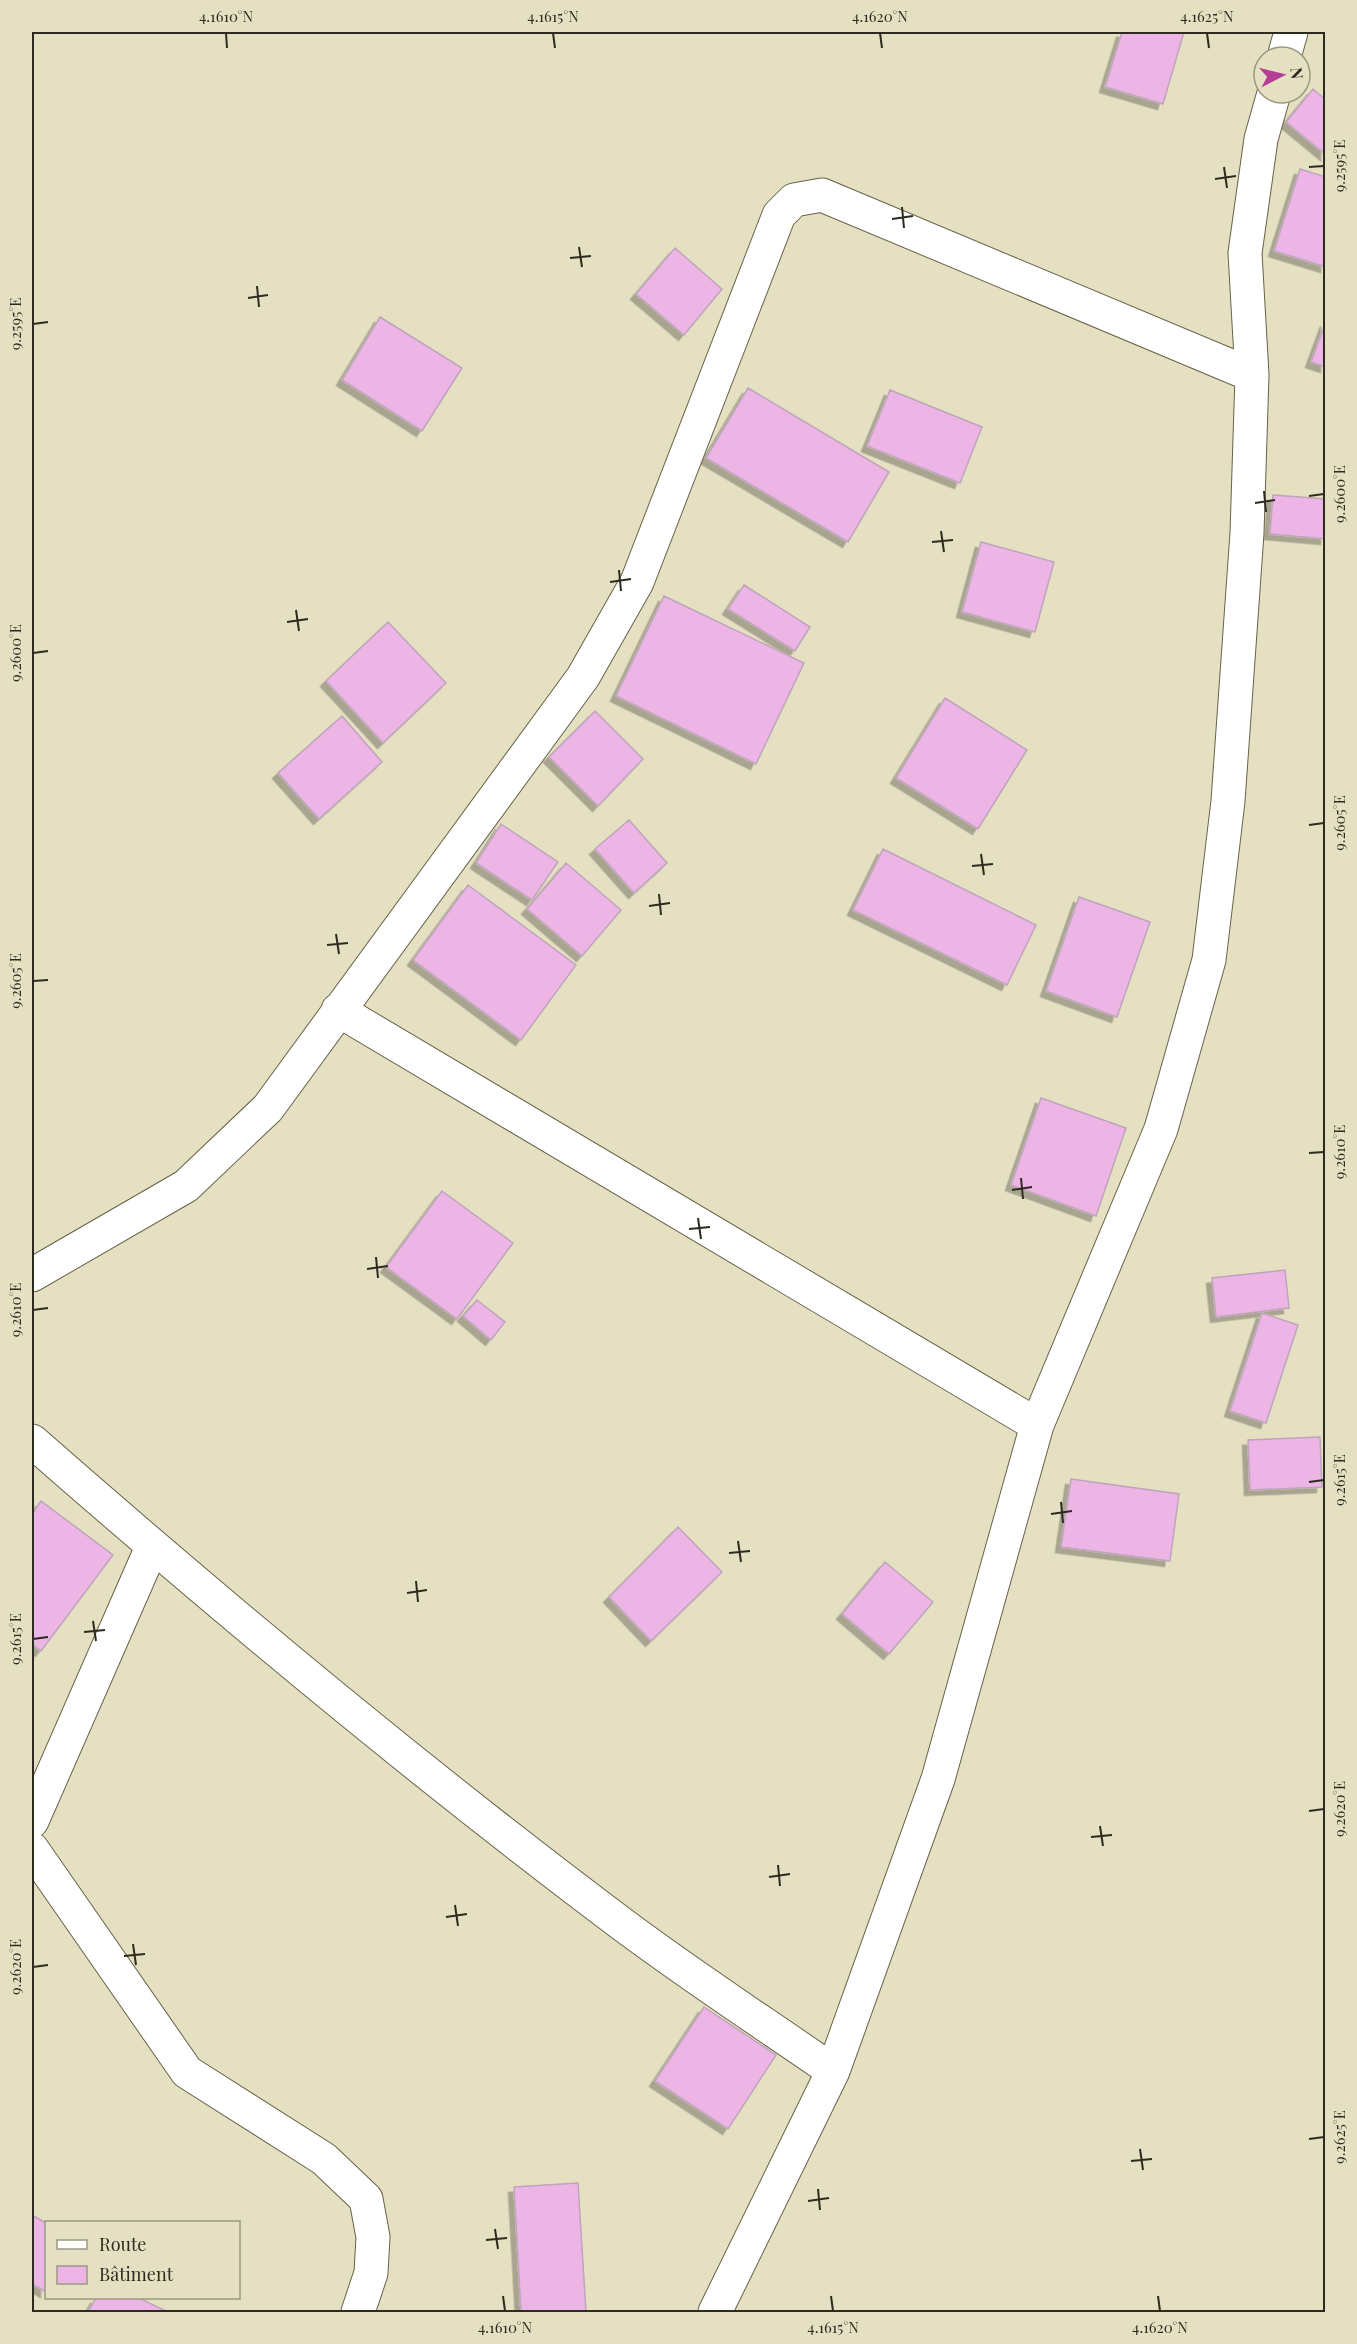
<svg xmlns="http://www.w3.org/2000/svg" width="1357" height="2344" font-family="'Playfair Display',serif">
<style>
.building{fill:#edb4e6;stroke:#bda5ba;stroke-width:1.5;filter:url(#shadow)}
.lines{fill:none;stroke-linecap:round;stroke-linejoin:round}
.street-casing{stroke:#676248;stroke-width:35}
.street{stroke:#fff;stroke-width:33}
.ticks{fill:none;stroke:#2d2b1f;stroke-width:2}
.neatline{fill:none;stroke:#2d2b1f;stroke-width:2}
.ticks-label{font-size:15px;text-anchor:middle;fill:#2d2b1f}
</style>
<defs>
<filter id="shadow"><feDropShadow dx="-5.5" dy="5.5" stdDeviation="0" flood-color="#0004"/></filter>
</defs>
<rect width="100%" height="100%" fill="#e6e0c3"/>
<!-- building -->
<path class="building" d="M1122,32H1184L1163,104L1105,87Z
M1313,89L1326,100V155L1286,122Z
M1300,169L1326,177V267L1274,251Z
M675,248L722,289L684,335L636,294Z
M380,317L462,368L422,431L342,380Z
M1326,321V367L1311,362Z
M748,388L889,472L848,542L706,458Z
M890,390L982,427L960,483L867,446Z
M1273,495L1326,499V539L1270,534Z
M981,542L1054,562L1035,632L962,612Z
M744,585L810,627L795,651L728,609Z
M664,596L804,663L756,764L616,696Z
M388,622L446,683L383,743L326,681Z
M945,698L1027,750L978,829L896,778Z
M595,711L643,759L598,806L549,757Z
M342,716L382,762L319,819L278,773Z
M629,820L667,863L634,893L595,849Z
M501,824L558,862L532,900L476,863Z
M883,849L1036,925L1007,985L853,910Z
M566,863L621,910L582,956L527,909Z
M468,885L576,965L521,1040L413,960Z
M1079,897L1150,922L1117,1017L1046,991Z
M1041,1098L1126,1128L1096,1216L1011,1185Z
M442,1191L513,1243L457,1319L386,1267Z
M1285,1270L1289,1308L1216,1317L1212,1278Z
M477,1300L505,1322L491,1340L463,1316Z
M1262,1313L1298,1325L1266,1423L1230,1411Z
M1320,1437L1322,1487L1250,1490L1248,1440Z
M1071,1479L1179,1494L1170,1561L1061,1547Z
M41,1501L113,1555L41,1651L32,1644V1514Z
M678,1527L722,1572L651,1641L609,1597Z
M885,1562L933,1602L889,1654L842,1614Z
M704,2007L776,2055L728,2129L655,2081Z
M578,2183L586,2312H521L514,2187Z
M32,2215L46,2223V2292L32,2284Z
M96,2298H139L168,2312H88Z"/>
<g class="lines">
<!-- street casing -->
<g class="street-casing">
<path id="street" d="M1284,57L1291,32
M338,1010L1037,1425L1161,1129L1209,960L1228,801L1247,533L1252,375L1245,253L1261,139L1274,93
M32,1275L186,1186L268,1108L583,677L637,582L779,215L794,200L822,195L1252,375
M32,1441C219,1605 411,1765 610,1915C682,1970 758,2019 833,2071
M32,1821L152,1547
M32,1849L187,2072L324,2159L366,2199L373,2237L371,2273L358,2312
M715,2312L833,2071L938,1779L1037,1425"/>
</g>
<!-- street -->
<use href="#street" class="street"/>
</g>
<!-- ticks -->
<path class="ticks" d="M226,33L227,48M553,33L555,48M880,33L882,48M1207,33L1209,48M1224,167L1227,188M1309,167L1324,166M1215,179L1236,176M902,207L904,228M892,219L913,216M579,247L582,267M570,258L591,256M257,286L259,307M248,298L268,295M33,324L48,322M1264,491L1266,512M1309,496L1324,494M1255,503L1275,500M941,531L944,552M932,542L953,540M619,570L621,591M610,582L631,579M296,610L299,631M287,622L308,619M33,653L48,651M1309,825L1324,823M981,854L984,875M972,866L993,864M659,894L661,915M649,906L670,903M336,934L339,954M327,945L348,943M33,981L48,980M1309,1153L1324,1152M1021,1178L1023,1199M1012,1190L1032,1187M698,1218L701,1239M689,1229L710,1227M376,1257L378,1278M367,1269L388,1266M33,1310L48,1308M1309,1482L1324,1480M1061,1502L1063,1523M1051,1514L1072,1511M738,1541L741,1562M729,1553L750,1551M416,1581L418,1602M407,1593L427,1590M93,1621L96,1641M84,1632L105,1630M33,1639L48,1637M1309,1811L1324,1809M1100,1826L1103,1846M1091,1837L1112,1835M778,1865L780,1886M769,1877L790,1874M455,1905L458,1926M446,1917L467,1914M133,1944L136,1965M124,1956L145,1954M33,1967L48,1965M1309,2139L1324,2137M1140,2149L1143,2170M1131,2161L1152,2159M818,2189L820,2210M808,2201L829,2198M495,2229L498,2249M486,2240L507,2238M503,2296L505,2311M831,2296L833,2311M1158,2296L1160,2311"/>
<!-- border -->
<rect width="1357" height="2344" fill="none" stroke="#e6e0c3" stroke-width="66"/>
<!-- legend -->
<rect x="45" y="2221" width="195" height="78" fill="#e6e0c3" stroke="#9c9881" stroke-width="1.5"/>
<rect x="57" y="2240" width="30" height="9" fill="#ffffff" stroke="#9c9881" stroke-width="1.5"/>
<text x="99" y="2251" font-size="18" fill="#2d2b1f">Route</text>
<rect x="57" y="2266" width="30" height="18" fill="#edb4e6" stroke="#9c9881" stroke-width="1.5"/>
<text x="99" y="2281" font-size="18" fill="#2d2b1f">Bâtiment</text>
<!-- north arrow -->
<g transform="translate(1282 75) rotate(83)"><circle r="28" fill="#e6e0c3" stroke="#9c9881" stroke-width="1.5"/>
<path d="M0-4.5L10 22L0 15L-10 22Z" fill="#b53e94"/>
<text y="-9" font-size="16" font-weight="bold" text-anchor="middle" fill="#2d2b1f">N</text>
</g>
<rect x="33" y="33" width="1291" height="2278" class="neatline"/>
<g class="ticks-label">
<text x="226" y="22">4.1610°N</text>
<text x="553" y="22">4.1615°N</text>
<text x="880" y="22">4.1620°N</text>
<text x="1207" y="22">4.1625°N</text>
<text transform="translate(1340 166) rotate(-90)" y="5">9.2595°E</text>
<text transform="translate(16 324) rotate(-90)" y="5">9.2595°E</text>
<text transform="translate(1340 494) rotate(-90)" y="5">9.2600°E</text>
<text transform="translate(16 653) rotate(-90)" y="5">9.2600°E</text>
<text transform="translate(1340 823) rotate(-90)" y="5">9.2605°E</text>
<text transform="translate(16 981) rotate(-90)" y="5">9.2605°E</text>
<text transform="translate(1340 1152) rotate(-90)" y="5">9.2610°E</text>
<text transform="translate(16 1310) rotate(-90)" y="5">9.2610°E</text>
<text transform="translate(1340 1480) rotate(-90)" y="5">9.2615°E</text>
<text transform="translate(16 1639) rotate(-90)" y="5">9.2615°E</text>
<text transform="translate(1340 1809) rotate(-90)" y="5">9.2620°E</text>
<text transform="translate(16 1967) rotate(-90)" y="5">9.2620°E</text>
<text transform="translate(1340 2137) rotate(-90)" y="5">9.2625°E</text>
<text x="505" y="2333">4.1610°N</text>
<text x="833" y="2333">4.1615°N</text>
<text x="1160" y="2333">4.1620°N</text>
</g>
</svg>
